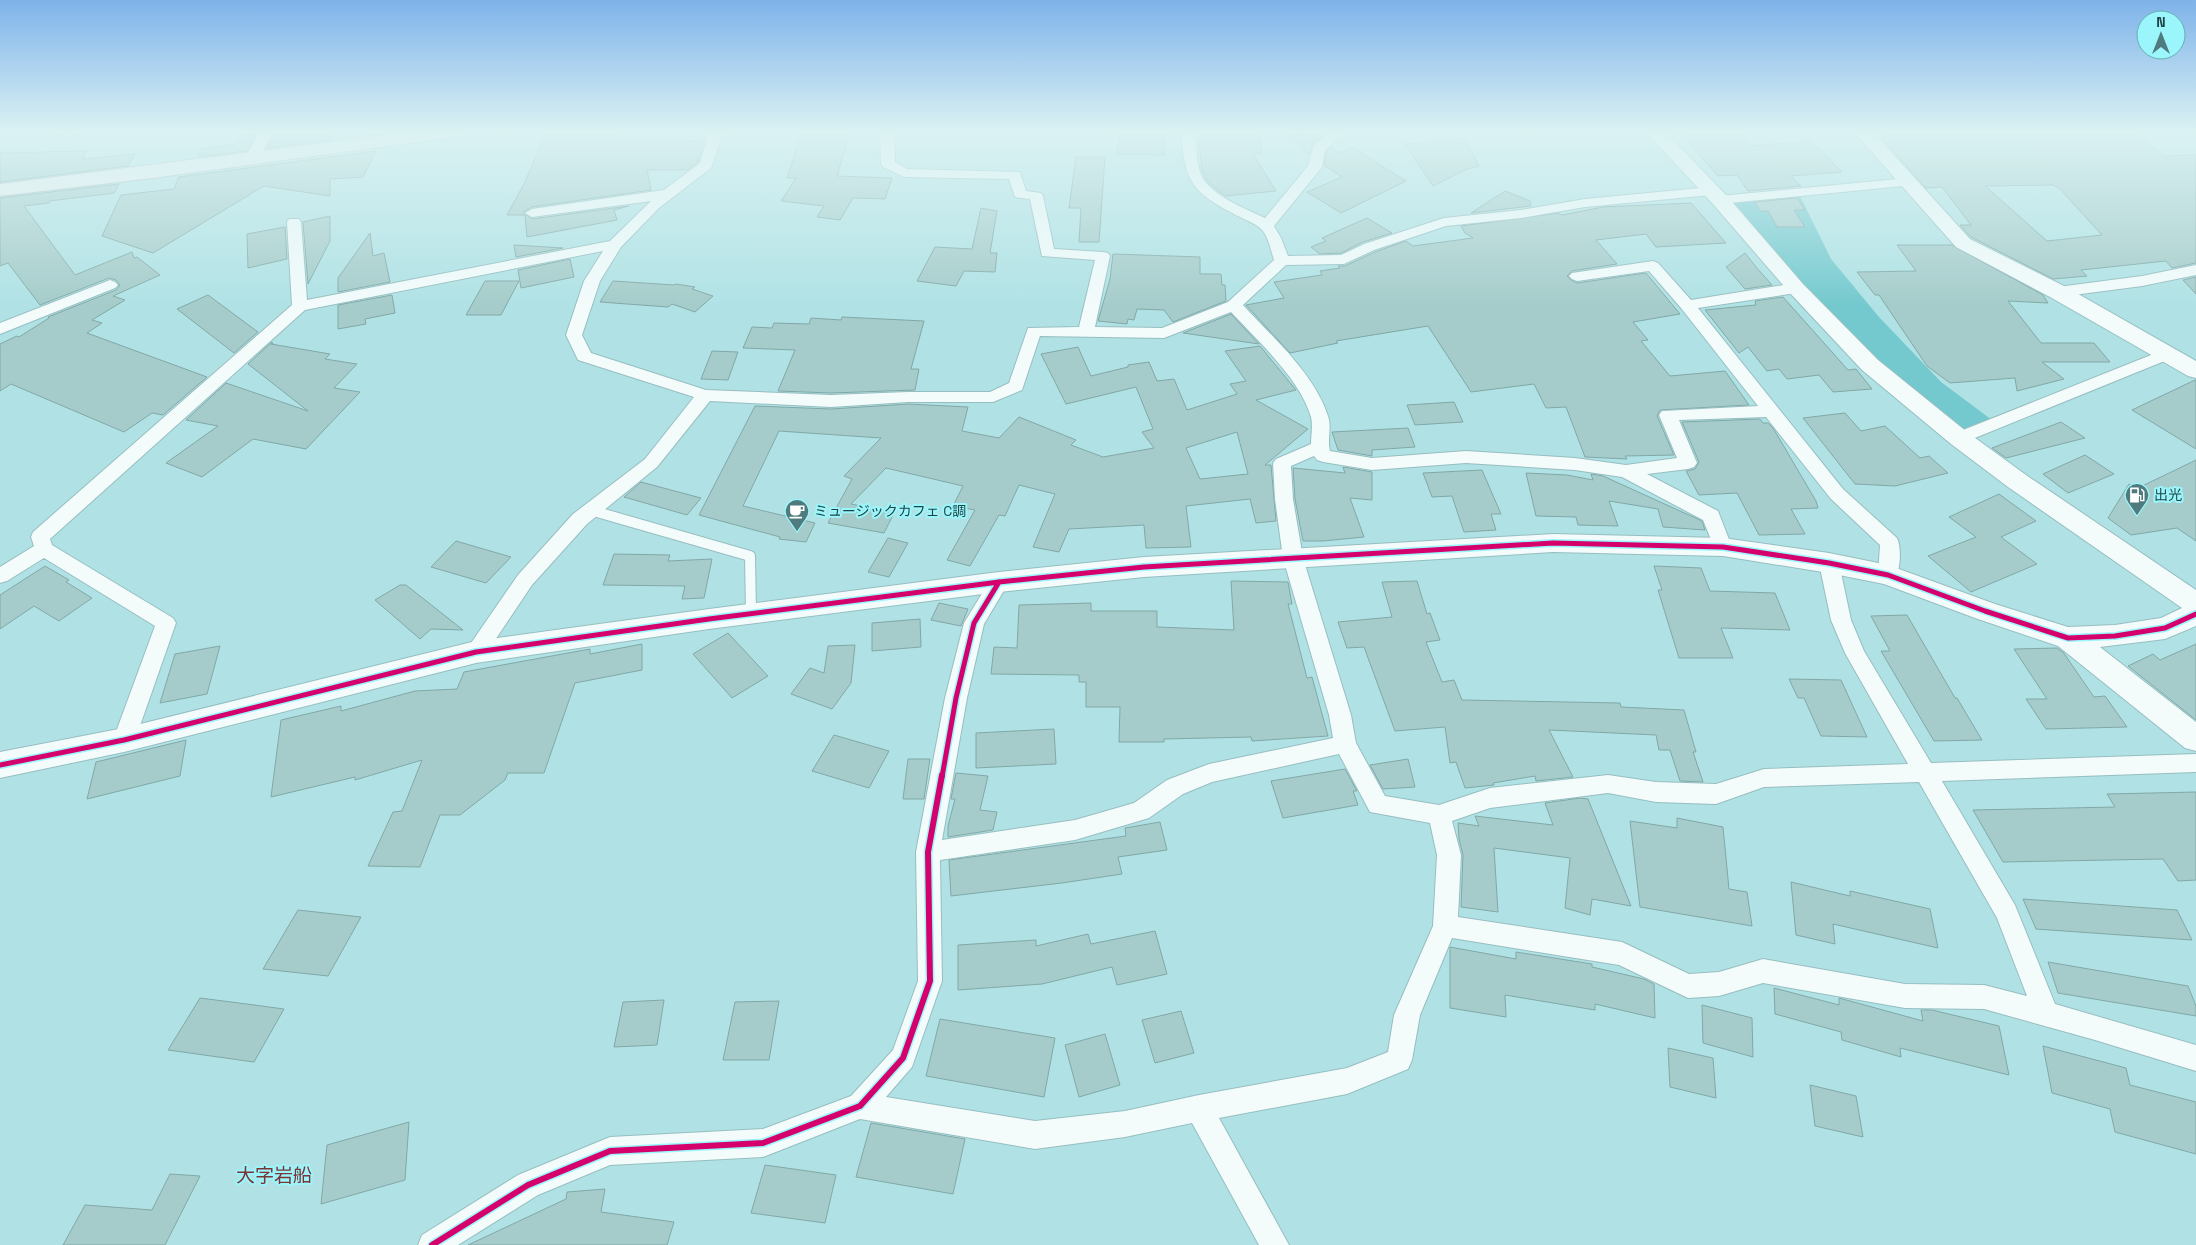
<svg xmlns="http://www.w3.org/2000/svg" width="2196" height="1245" font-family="'Space Grotesk','Noto Sans JP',sans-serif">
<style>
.forest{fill:#74c9ce}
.building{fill:#a5ccca;stroke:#81a8a7;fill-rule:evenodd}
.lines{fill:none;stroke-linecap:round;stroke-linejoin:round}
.lane-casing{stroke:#96bec0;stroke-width:12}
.street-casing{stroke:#96bec0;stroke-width:2}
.secondary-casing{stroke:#96bec0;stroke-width:2}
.primary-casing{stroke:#a7b9ba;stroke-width:2}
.lane{stroke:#f3fbfb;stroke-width:10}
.street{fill:#f3fbfb;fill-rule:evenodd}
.secondary{fill:#f3fbfb;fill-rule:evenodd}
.primary{fill:#ecf0f1;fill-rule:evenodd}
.cycleway-far1-casing{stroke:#9af6fb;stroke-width:8}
.cycleway-casing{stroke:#9af6fb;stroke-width:9}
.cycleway-far1{stroke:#d6006c;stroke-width:5}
.cycleway{stroke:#d6006c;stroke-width:6}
.labels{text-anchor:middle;stroke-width:4;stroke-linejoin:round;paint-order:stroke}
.poi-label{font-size:14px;fill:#1d4446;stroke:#9af6fb;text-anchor:start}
.near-quarter-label{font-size:19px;fill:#7c3437;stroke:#9af6fb}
</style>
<rect width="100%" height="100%" fill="#b0e2e5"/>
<!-- forest -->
<path class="forest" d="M1798,192L1831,259L1879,317L1941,382L1996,423L1959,438L1915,403L1720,200Z"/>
<!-- building -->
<path class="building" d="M243,132H257L247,151L198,157L201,149L236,144Z
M275,132H335L333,140L266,148Z
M546,132H605L621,133L618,139L704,141L698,162L687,170H647L651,190L532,207L523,212L532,219L629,206L614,210L617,220L527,237L525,215H507L525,182Z
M802,132H850L837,176L892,178L885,199L853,198L840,220L817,217L824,206L781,201L796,178H787Z
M1120,132H1165L1164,155L1117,154Z
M1198,132H1259L1262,153L1253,154L1276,191L1226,196L1221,193L1208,182L1202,171Z
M1308,132H1318L1322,136L1313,144L1309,154L1284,137Z
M1680,132H1739L1749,146L1811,141L1842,172L1791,176L1801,186L1748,191L1737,175L1718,176Z
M1894,132H2132L2164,156L2196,155V263L2172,268L2166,261L2081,270L2087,276L2053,279L1971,237L1960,225H1971L1942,187L1926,188L1882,139ZM2053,185L2060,189L2102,235L2047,241L1985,186Z
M1464,138L1479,166L1467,169L1433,186L1405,144Z
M1332,146L1338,153L1353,148L1406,181L1341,213L1307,192L1342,177L1324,165L1327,151Z
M86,151L83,159L135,154L128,166L0,182V153Z
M376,151L363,177L330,179V196L264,186L153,253L102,236L121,195L174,189L179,177Z
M1076,157H1105L1099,242H1079L1081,208H1069Z
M119,184L114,193L50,201L49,203L24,206L75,275L132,252L134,258L137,257L160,275L113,296L125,300L92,320L102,323L87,333L207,377L163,415L152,413L124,432L11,384L0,391V344L17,336L19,337L49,318L48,317L116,290L120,285L116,280L109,278L40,305L8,263L0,266V198Z
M1505,191L1530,201L1531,206L1471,213Z
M1797,198L1805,210H1794L1805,227H1777L1768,211H1760L1755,202Z
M1691,203L1726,243L1656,247L1646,234L1596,240L1617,264L1572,271L1567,276L1571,280L1577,283L1646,273L1680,314L1633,322L1648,340L1641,341L1670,376L1725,371L1749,405L1660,410L1657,416L1674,455L1625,456L1627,459L1585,457L1566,407L1546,408L1534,384L1471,392L1428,326L1336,341L1338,343L1290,353L1246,305L1284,298L1274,282L1322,275L1320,271L1340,268L1338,266H1345L1375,252L1406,241L1413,246L1473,238L1465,233L1461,226L1558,213L1562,215L1603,207Z
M981,208L997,211L990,253H997L995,272L964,271L956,286L917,281L935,247L972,249Z
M330,216V241L308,284L303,222Z
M1367,218L1392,233L1363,242L1341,253L1320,254L1311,247L1326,241L1322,238Z
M285,227L287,259L248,268L247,234Z
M370,233L373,256L384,253L390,282L338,292V278Z
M514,245L563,248L516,257Z
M1897,245H1952L2043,295L2048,303L2008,301L2041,343H2094L2110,362H2042L2064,379L2017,391L2015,378L1950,383L1927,366L1879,295H1875L1857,272L1916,271Z
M1745,253L1756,267L1772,285L1745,289L1726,267Z
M1113,254L1200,257V274H1221L1222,285H1225L1226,301L1173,322L1164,310L1137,309L1134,320L1128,319L1127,324L1098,321L1110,279Z
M570,259L574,277L521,288L518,270Z
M2196,277V294L2183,280Z
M485,281H519L501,315H466Z
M613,281L674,285L676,284L695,287L692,289L713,296L695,312L672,304L668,307L600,302Z
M208,295L258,332L234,353L177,309Z
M392,295L395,313L365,319L366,324L338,329V305Z
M1783,297L1848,370L1856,369L1872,389L1833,392L1819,375L1787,379L1779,369L1767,371L1748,347L1739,353L1705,310L1756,305L1755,301Z
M1231,314L1259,344L1183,333Z
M842,317L924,321L911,369H919L915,390L831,393L778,391L795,350L743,348L752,327L772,328L774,323L809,324L811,318L841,320Z
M272,342L273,344H271L330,354L325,359L357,364L334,388L360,392L306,449L253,439L202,477L166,463L218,426L186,420L226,383L308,411L248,364Z
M1260,346L1296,390L1256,400L1308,429L1265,465H1271L1276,521L1256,523L1250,499L1186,506L1191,547L1146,548L1144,525L1069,529L1059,552L1033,547L1055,494L1019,485L1005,516L999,515L970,566L947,560L975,510L953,506L963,486L886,468L851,504L894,513L884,533L828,523L852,479L844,476L881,438L779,431L743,506L815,523L806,542L779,539L780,537L699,515L755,406L831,409L908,404L968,407L962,431L999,438L1019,417L1076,440L1071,445L1103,457L1154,448L1142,432L1153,429L1136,387L1066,404L1041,354L1078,347L1091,376L1128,367V365L1149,362L1157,381L1174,379L1187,410L1237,394L1230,384L1246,381L1225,351ZM1237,432L1248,474L1200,479L1186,448Z
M712,351L738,352L728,380L701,379Z
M2196,380V449L2132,410L2195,380Z
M1454,402L1463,422L1415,425L1407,405Z
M1845,413L1861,431L1885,426L1920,458L1929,456L1948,473L1895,486L1855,484L1803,418Z
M1760,419L1763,423H1768L1773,428L1816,501L1818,508L1791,509L1805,534L1759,535L1737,493L1699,495L1686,471L1695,469L1699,462L1682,422Z
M2061,422L2085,438L2006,458L1992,448Z
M1408,428L1415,447L1372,450V456L1338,450L1332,432Z
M2085,455L2114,474L2068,493L2043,474Z
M2196,460V541L2177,528L2131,535L2108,518L2129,484L2136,489Z
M1343,467L1372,472V500L1350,498L1364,537L1323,541H1303L1295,499L1293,468L1345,473Z
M1482,470L1501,514H1491L1496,530L1464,532L1452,496L1432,497L1423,473Z
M1526,473L1567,475L1593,480L1591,474L1603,476L1702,521L1705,530L1663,527L1658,509L1609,501L1618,526L1578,525L1576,517L1536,516Z
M641,482L701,498L687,515L624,497Z
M1999,494L2036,521L2001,537L2037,564L1971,592L1928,556L1976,537L1949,517Z
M888,538L908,543L889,577L868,572Z
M456,541L511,557L486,583L431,567Z
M614,554L670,555L668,561L712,559L704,598L682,599L685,586L603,585Z
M45,566L69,580L66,582L92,598L59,621L34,606L0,629V595Z
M1654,566L1701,568L1710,591L1775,593L1790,630L1721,628L1733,658H1679L1658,590H1662Z
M1231,581L1288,582L1292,604H1288L1307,678L1312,677L1328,736L1252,741L1251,737L1164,739V742H1119L1120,707H1086V682H1079V675L991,674L994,647L1017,648L1019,605L1091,603V611H1157V627L1234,630Z
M1417,581L1427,614L1430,613L1440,640L1426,642L1442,682L1454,680L1462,700L1620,703L1621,707L1684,710L1696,752H1693L1703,782L1680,781L1670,750H1659L1656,735L1549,730L1573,777L1536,781L1535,776L1493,783L1494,785L1465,788L1456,762L1450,763L1445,727L1395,731L1364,647L1347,648L1338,622L1392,617L1382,582Z
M400,585H406L463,630L431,629L420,639L375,600Z
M939,603L968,609L961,626L931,620Z
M1907,615L1955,698H1957L1982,740L1934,741L1881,651H1890L1871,616Z
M920,619L921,647L872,651V623Z
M728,633L768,676L732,698L693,654Z
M642,644V670L575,683L544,773H508L505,780L460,815H440L420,867L368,866L393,812L402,811L422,760L355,780V777L271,797L281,720L341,706V711L415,691L457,689L464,672L590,649V654Z
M2196,644V720L2128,666L2153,654L2160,660Z
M855,645L851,683L832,709L791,694L810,668L824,673L828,646Z
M220,646L207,694L160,703L175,654Z
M2057,648L2063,652L2094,697L2105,696L2127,727L2046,729L2026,699H2047L2014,649Z
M1789,679L1841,680L1867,737L1821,736L1804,698H1798Z
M1054,729L1056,764L976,768V733Z
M834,735L889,751L869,788L812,771Z
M186,740L180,776L87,799L96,762Z
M908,759H930L924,799H903Z
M1408,759L1415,787L1383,789L1370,765Z
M1345,769L1357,791H1353L1358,805L1283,818L1271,781Z
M956,773L988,776L980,810L997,812L993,830L948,837V826L955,799H951Z
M2196,792V880L2178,881L2163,859L2003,862L1973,810L2115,807L2107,794Z
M1580,798L1588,799L1631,906L1592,899L1590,915L1565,908L1570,858L1494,848L1498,912L1461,907L1463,855L1459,839L1458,823L1479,826L1475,816L1553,825L1545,803Z
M1677,818L1723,827L1729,889L1747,892L1752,926L1640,907L1630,821L1677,828Z
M1160,822L1167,850L1118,857L1122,874L1062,883L951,896L949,860L1126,836L1125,828Z
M1791,882L1850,896V891L1930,909L1938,948L1833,924L1835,944L1796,935Z
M2023,899L2177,910L2192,940L2036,929Z
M298,910L361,917L328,976L263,969Z
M1155,931L1167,974L1117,985L1112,967L1042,984L958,990V945L1036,940V946L1088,934L1091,944Z
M1450,947L1516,959V952L1592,964V967L1644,979L1654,984L1655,1018L1595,1004V1010L1505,995L1506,1017L1450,1008Z
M2048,962L2188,986L2196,1006V1016L2058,993Z
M1774,988L1839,1005V998L1923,1021L1921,1010H1932L1999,1026L2009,1075L1900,1048L1901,1057L1842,1040L1841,1032L1775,1014Z
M200,998L239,1003L284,1009L254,1062L168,1050Z
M664,1000L657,1045L614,1047L623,1002Z
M779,1001L769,1060H723L735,1002Z
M1702,1005L1752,1018L1753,1057L1703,1043Z
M1181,1011L1194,1053L1155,1063L1142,1020Z
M940,1019L1055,1038L1044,1097L926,1076Z
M1105,1034L1120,1085L1079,1097L1065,1045Z
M2043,1046L2126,1068L2130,1085L2196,1102V1154L2115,1132L2110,1109L2052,1093Z
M1668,1048L1713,1058L1716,1098L1670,1087Z
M1810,1085L1856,1096L1863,1137L1815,1126Z
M409,1122L405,1180L321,1204L327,1145Z
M871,1123L965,1139L953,1194L856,1177Z
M765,1165L836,1175L825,1223L751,1213Z
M170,1174L200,1176L165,1245H63L85,1205L152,1210Z
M605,1189L601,1212L674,1222L667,1245H468L566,1199L567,1192Z"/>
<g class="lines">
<!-- lane casing -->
<g class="lane-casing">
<path id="lane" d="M590,510L750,556L751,614"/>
</g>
<!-- street casing -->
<g class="street-casing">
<path id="street" d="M58,132H81L74,136L60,135Z
M259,132H273L257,162H247L245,159Z
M709,132H723L711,168L659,208L621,247L600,281L582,335L591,353L706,390L831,395L908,392H990L1009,383L1028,328L1079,327L1095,260L1042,256L1030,199L1015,197L1009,179L904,177L883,167L881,164L880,132H894L895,162L907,169L1020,172L1026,191L1041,193L1043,196L1054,249L1103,252L1108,253L1110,256L1095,327L1162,328L1228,302L1274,260C1271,251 1269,239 1263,231C1257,224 1248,221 1240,217C1195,194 1183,184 1182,132H1196C1196,146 1196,161 1201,175C1210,195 1246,209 1265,218L1308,166L1314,145L1331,132H1346L1325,150L1322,167L1274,226L1281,238L1288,256L1341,255L1364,244L1444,218L1521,210L1585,199L1711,187L1716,188L1718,191L1716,194L1711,195L1585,207L1521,218L1446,226L1374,250L1344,264L1286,265L1243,305C1273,338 1314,373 1328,416C1332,427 1327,440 1330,451L1372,458L1466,451L1575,458L1626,465L1677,458L1659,415L1662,411L1758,406L1681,308L1649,271L1577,281L1572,279L1569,276L1572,273L1653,261L1658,263L1691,300L1796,283L1801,285L1804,288L1801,291L1796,293L1698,308L1843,489L1897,538C1902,548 1900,571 1895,580L1888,582L1881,580L1878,575L1880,545L1831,499L1766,417L1679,420L1697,463L1694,467L1688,469L1647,474L1718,511L1732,547L1730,552L1723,554L1716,552L1703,520L1622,477L1575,470L1466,463L1372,470L1323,462L1317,460L1314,456L1291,466L1293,499L1303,558L1351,715L1356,743L1385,796L1439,805L1490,788L1608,775L1656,782L1716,784L1764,769L1908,764L1845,653L1831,620L1819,563L1822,558L1829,556L1836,558L1839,563L1851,620L1864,651L1931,763L2196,754V772L1942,781L2015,905L2055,1004L2196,1045V1071L2095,1040L1984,1009L1905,1008L1763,983L1719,996L1688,998L1619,965L1452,938L1420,1015L1412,1060L1408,1069L1347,1094L1219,1118L1289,1245H1259L1192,1123L1125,1137L1035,1149L860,1119L763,1157L610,1165L538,1195L458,1245H418L422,1235L518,1175L610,1137L763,1129L851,1096L893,1050L918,981L916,852L945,698L964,623L992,577L999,575L1006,577L1009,582L984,624L967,698L942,840L1075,820L1134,803L1167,780L1209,764L1333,738L1329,715L1283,558L1275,499L1273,463L1276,459L1311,444C1311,435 1313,426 1311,417C1300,379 1258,341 1231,312L1164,338L1040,336L1022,390L993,402H908L831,407L710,401L657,467L587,524L532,585L483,658L476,660L469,658L466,652L469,646L518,575L573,514L645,459L694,397L578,360L566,335L584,281L603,251L305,310L50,539L52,545L173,618L176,623L135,740L132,746L124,749L116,746L113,740L155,626L44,558L7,581L0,583V567L34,546L31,537L33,532L292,305L287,222L289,219H299L301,222L307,300L610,241L651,201L532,217L525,213L532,209L664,190L700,163ZM1339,754L1370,812L1430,823L1437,855L1433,926L1394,1015L1388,1052L1347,1068L1199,1095L1125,1111L1035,1121L886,1097L912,1067L942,981L940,860L1075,840L1149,818L1183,794L1212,782ZM1919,782L1997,918L2027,996L1984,985L1905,984L1763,959L1719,972L1689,974L1622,942L1458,917L1461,855L1452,821L1490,808L1608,793L1656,802L1716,804L1764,787Z
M1908,178L1913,179L1915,182L1913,185L1720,204L1713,200L1720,196Z
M2196,265V275L2142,286L2058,297L2053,295L2050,292L2053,289L2058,287L2142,276Z
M110,280L115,282L118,285L115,288L0,334V323Z
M2166,349L2172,350L2174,354L2172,358L1965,442L1959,444L1953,442L1950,438L1953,434Z"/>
</g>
<!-- secondary casing -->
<g class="secondary-casing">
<path id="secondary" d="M1646,132H1665L1727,196L1803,284L1878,360L1967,432L2026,475L2196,590V626L2165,639L2100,647L2196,722V751L2185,748L2058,646L1975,618L1884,584L1829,573L1723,556L1553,552L1144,577L999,592L709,629L476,663L124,752L0,778V752L124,728L476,641L709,609L999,572L1144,557L1553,534L1723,538L1829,553L1888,565L1995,604L2068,627L2115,625L2161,618L2182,608L2008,487L1951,444L1862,370L1789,292L1713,204Z
M1854,132H1873L1970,239L2066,287L2196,361V378L2188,376L2050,297L1956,247Z"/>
</g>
<!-- primary casing -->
<g class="primary-casing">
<path id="primary" d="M411,132H461L458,136L452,137L153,178L0,196V184Z"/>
</g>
<!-- lane -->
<use href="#lane" class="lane"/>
<!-- street -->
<use href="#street" class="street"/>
<!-- secondary -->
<use href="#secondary" class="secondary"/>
<!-- primary -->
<use href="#primary" class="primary"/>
<!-- cycleway-far1 casing -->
<g class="cycleway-far1-casing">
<path id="cycleway-far1" d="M0,765L124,740L476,652L709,619L999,582L1144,567L1553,543L1723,547L1829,563L1888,575L1985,611L2068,638L2115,636L2165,628L2196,614
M942,777L956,698L974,623L999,582"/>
</g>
<!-- cycleway casing -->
<g class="cycleway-casing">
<path id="cycleway" d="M432,1245L528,1185L610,1151L763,1143L860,1106L903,1058L930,981L928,852L942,775"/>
</g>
<!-- cycleway-far1 -->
<use href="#cycleway-far1" class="cycleway-far1"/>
<!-- cycleway -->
<use href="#cycleway" class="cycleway"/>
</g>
<!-- sky -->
<linearGradient id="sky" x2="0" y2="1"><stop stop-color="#7eb3ea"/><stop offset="0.43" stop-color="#dbf2f3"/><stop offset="1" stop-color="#dbf2f3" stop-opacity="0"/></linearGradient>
<rect width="2196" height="306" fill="url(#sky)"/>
<!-- icons -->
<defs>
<g id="fuel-pin" transform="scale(1.25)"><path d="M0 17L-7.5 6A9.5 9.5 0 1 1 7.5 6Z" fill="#507b7e" stroke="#9af6fb"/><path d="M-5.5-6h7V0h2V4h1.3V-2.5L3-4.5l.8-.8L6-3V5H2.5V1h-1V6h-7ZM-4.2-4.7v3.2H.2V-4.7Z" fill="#fff"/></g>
<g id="cafe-pin" transform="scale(1.25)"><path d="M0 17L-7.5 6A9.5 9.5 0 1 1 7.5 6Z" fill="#507b7e" stroke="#9af6fb"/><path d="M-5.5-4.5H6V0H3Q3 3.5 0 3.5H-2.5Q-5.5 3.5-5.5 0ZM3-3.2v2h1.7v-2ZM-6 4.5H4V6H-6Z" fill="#fff"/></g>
</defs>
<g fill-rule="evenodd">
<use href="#fuel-pin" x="2137" y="495"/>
<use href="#cafe-pin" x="797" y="511"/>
</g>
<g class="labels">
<!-- poi labels -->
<g class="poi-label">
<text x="2154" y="500">出光</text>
<text x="814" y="516">ミュージックカフェ C調</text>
</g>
<!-- near-quarter labels -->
<g class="near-quarter-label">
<text x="274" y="1182">大字岩船</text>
</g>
</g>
<!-- north arrow -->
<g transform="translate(2161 35)"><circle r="24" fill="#9af6fb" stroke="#68afb3"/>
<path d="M0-4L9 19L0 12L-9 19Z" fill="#507b7e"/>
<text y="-8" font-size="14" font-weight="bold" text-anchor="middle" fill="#1d4446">N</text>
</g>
</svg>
